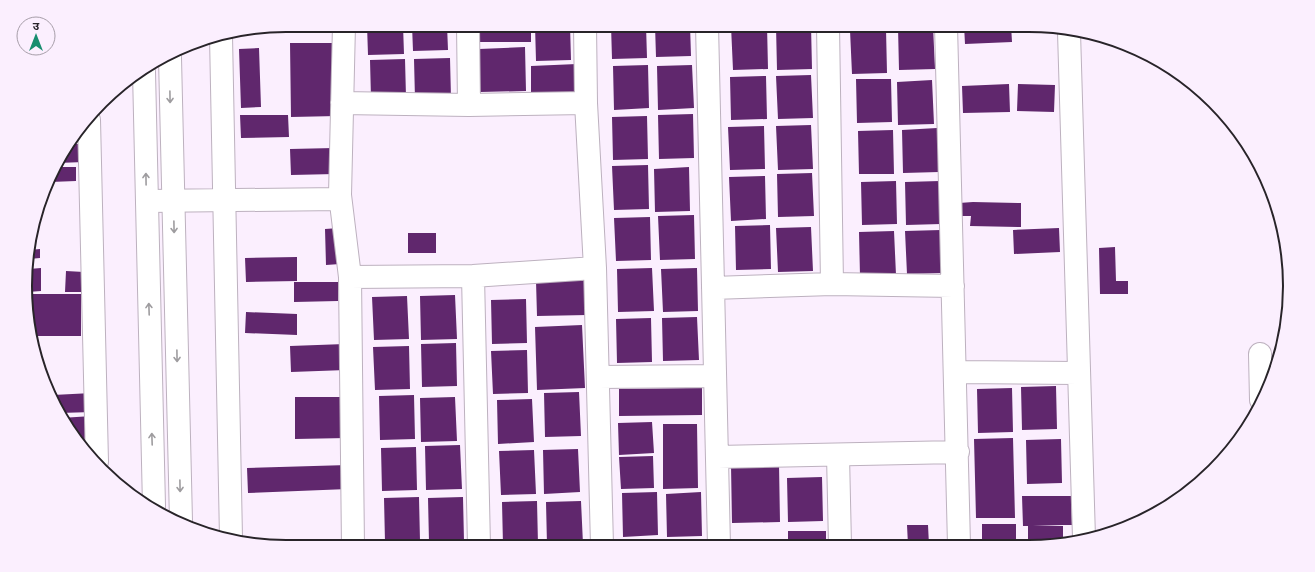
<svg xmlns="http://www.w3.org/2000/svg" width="1315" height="572" font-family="Roboto,'Noto Sans Devanagari',sans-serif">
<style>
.building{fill:#60276d}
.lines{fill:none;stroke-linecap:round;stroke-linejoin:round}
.minor-casing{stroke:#bdb1bf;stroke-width:24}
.tertiary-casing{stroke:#bdb1bf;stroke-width:24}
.minor{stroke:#fff;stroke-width:22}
.tertiary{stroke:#fff;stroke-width:22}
.oneway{stroke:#9e9c9f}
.rim{fill:none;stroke:#282429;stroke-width:2}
</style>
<rect width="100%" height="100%" fill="#fbeffe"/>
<!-- building -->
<path class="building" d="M367,25H403L404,54L368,55Z
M412,25H447L448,50L413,51Z
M480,25H531V42H480Z
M535,25H570L571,60L536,61Z
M611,25H646L647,58L612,59Z
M655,25H690L691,56L656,57Z
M767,25L768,69L733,70L731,26Z
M811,25L812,69L777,70L776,26Z
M964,25H1011L1012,42L965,44Z
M933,26L935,69L899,70L898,27Z
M886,29L887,73L852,74L850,30Z
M290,43H336L337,116L291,117Z
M525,47L526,91L480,92L479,49Z
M259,48L261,107L241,108L239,49Z
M450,58L451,98L415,99L414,59Z
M405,59L406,97L371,98L370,60Z
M577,64L578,92L531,93V66Z
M648,65L649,108L614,110L613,66Z
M692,65L694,108L658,110L657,66Z
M811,75L813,118L778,119L776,76Z
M766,76L767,119L731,120L730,77Z
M856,79H891L892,122L857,123Z
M932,80L934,124L898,125L897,82Z
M1009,84L1010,112L963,113L962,86Z
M1018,84L1055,85L1054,112L1017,111Z
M693,114L694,158L659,159L658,115Z
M240,115H288L289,137L241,138Z
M647,116L648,159L613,160L612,117Z
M811,125L813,169L778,170L776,126Z
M764,126L765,169L730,170L728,127Z
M937,128L939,172L903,173L902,130Z
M893,130L894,174H859L858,131Z
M69,144H84V162L57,163L60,156Z
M334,148L335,174L291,175L290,149Z
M648,165L649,209L614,210L612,166Z
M56,167H76V181L50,182Z
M689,167L690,211L655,212L654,169Z
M812,173L814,216L778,217L777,174Z
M765,176L766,219L731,221L729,177Z
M896,181L897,224L862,225L861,182Z
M940,181L941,224L906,225L905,182Z
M973,202L1021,203V227L970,226L971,216H959V203Z
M694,215L695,259L660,260L658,216Z
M650,217L651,260L616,261L614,218Z
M770,225L771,269L736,270L735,226Z
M811,227L813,271L778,272L776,228Z
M339,228L340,264L326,265L325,229Z
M1059,228L1060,252L1014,254L1013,230Z
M941,230L942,273L907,274L905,231Z
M894,231L896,275L860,276L859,232Z
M408,233H436V253H408Z
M1115,247L1116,281H1128V294H1100L1099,248Z
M40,249V258L29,259L30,250Z
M297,257V281L246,282L245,258Z
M41,268V291L28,292L29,269Z
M652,268L654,311L618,312L617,269Z
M697,268L698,311L663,312L661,269Z
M66,271L84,272V292H65Z
M586,279L587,315L537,316L536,281Z
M294,282H338V301L294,302Z
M30,294H81V336H32L30,329Z
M455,295L457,339L421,340L420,296Z
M407,296L409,339L374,340L372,297Z
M526,299L527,343L492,344L491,300Z
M246,312L297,314V335L245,333Z
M697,317L699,360L663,361L662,318Z
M651,318L652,362L617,363L616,319Z
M582,325L585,388L537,390L535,327Z
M34,341H39V354Z
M456,343L457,386L422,387L421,344Z
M345,344L346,370L291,372L290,346Z
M409,346L410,389L375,390L373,347Z
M527,350L528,393L493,394L491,351Z
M1056,386L1057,429L1022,430L1021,387Z
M702,388V415L619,416V389Z
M1012,388L1013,432L978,433L977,389Z
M579,392L581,436L545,437L544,393Z
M92,393L93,412L59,413L53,395Z
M414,395L415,439L380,440L379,396Z
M295,397H346L347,438L295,439Z
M455,397L457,441L421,442L420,398Z
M532,399L534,442L498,444L497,400Z
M92,416L93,440L80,441L61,418Z
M652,422L654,453L619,455L618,423Z
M663,424H697L698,488L663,489Z
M1013,438L1015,518H976L974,439Z
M1061,439L1062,483L1027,484L1026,440Z
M460,445L462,489L426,490L425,446Z
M416,447L417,490L382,491L381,448Z
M578,449L580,492L544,494L543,450Z
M534,450L536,494L501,495L499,451Z
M653,456L654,488L621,489L619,457Z
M779,464L780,522L732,523L731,465Z
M348,465V489L248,493L247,468Z
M822,477L823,521L788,522L787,478Z
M657,492L658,535L623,537L622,493Z
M701,492L702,536L667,537L666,494Z
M1022,496H1071L1072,525H1033L1063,526V545H1028V526H1023Z
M419,497L420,541L385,542L384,498Z
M463,497L464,541L429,542L428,498Z
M537,501L538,544L503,545L502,502Z
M581,501L583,544L547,545L546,502Z
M982,524H1016V545H982Z
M907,525H928L929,545H908Z
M788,531H826V545L736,546V540H788Z"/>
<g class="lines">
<!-- minor casing -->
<g class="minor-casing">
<path id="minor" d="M344,25L340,195L350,277L353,547
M468,25L469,105L586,103
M585,25L586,103L595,268L602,546
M707,25L719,546
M828,25L832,284
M946,25L959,545
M1069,32L1084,538
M221,36L231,538
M342,103L469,105
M89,120L97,462
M147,201L340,199
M473,276L479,546
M350,277L473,276L595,268
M713,288L832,284L953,286
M1260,354L1261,400
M955,372L1078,373
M598,377L715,376
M838,455L840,545
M718,457L958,452"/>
</g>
<!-- tertiary casing -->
<g class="tertiary-casing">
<path id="tertiary" d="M170,58L181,521
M144,72L154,506"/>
</g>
<!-- minor -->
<use href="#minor" class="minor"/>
<!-- tertiary -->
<use href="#tertiary" class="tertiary"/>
</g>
<!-- one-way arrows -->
<defs><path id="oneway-shaft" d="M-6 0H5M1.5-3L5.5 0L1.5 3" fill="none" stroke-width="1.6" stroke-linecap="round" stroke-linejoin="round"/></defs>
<g class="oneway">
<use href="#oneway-shaft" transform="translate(170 97) rotate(89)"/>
<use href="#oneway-shaft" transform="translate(146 179) rotate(-91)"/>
<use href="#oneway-shaft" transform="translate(174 227) rotate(89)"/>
<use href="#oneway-shaft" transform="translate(149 309) rotate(-92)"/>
<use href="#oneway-shaft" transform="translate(177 356) rotate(89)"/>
<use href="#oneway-shaft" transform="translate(152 439) rotate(-92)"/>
<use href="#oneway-shaft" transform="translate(180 486) rotate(89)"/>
</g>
<!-- crop -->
<path d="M0 0H1315V572H0ZM286 32H1029A254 254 0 0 1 1283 286V286A254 254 0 0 1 1029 540H286A254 254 0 0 1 32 286V286A254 254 0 0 1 286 32Z" fill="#fbeffe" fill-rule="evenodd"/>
<path class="rim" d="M286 32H1029A254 254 0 0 1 1283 286V286A254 254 0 0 1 1029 540H286A254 254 0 0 1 32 286V286A254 254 0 0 1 286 32Z"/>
<!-- north arrow -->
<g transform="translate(36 36)"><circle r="19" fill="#fbeffe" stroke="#a79ea9"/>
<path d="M0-3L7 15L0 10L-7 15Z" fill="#188d6f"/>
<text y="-6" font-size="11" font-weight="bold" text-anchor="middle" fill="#282429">उ</text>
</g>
</svg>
